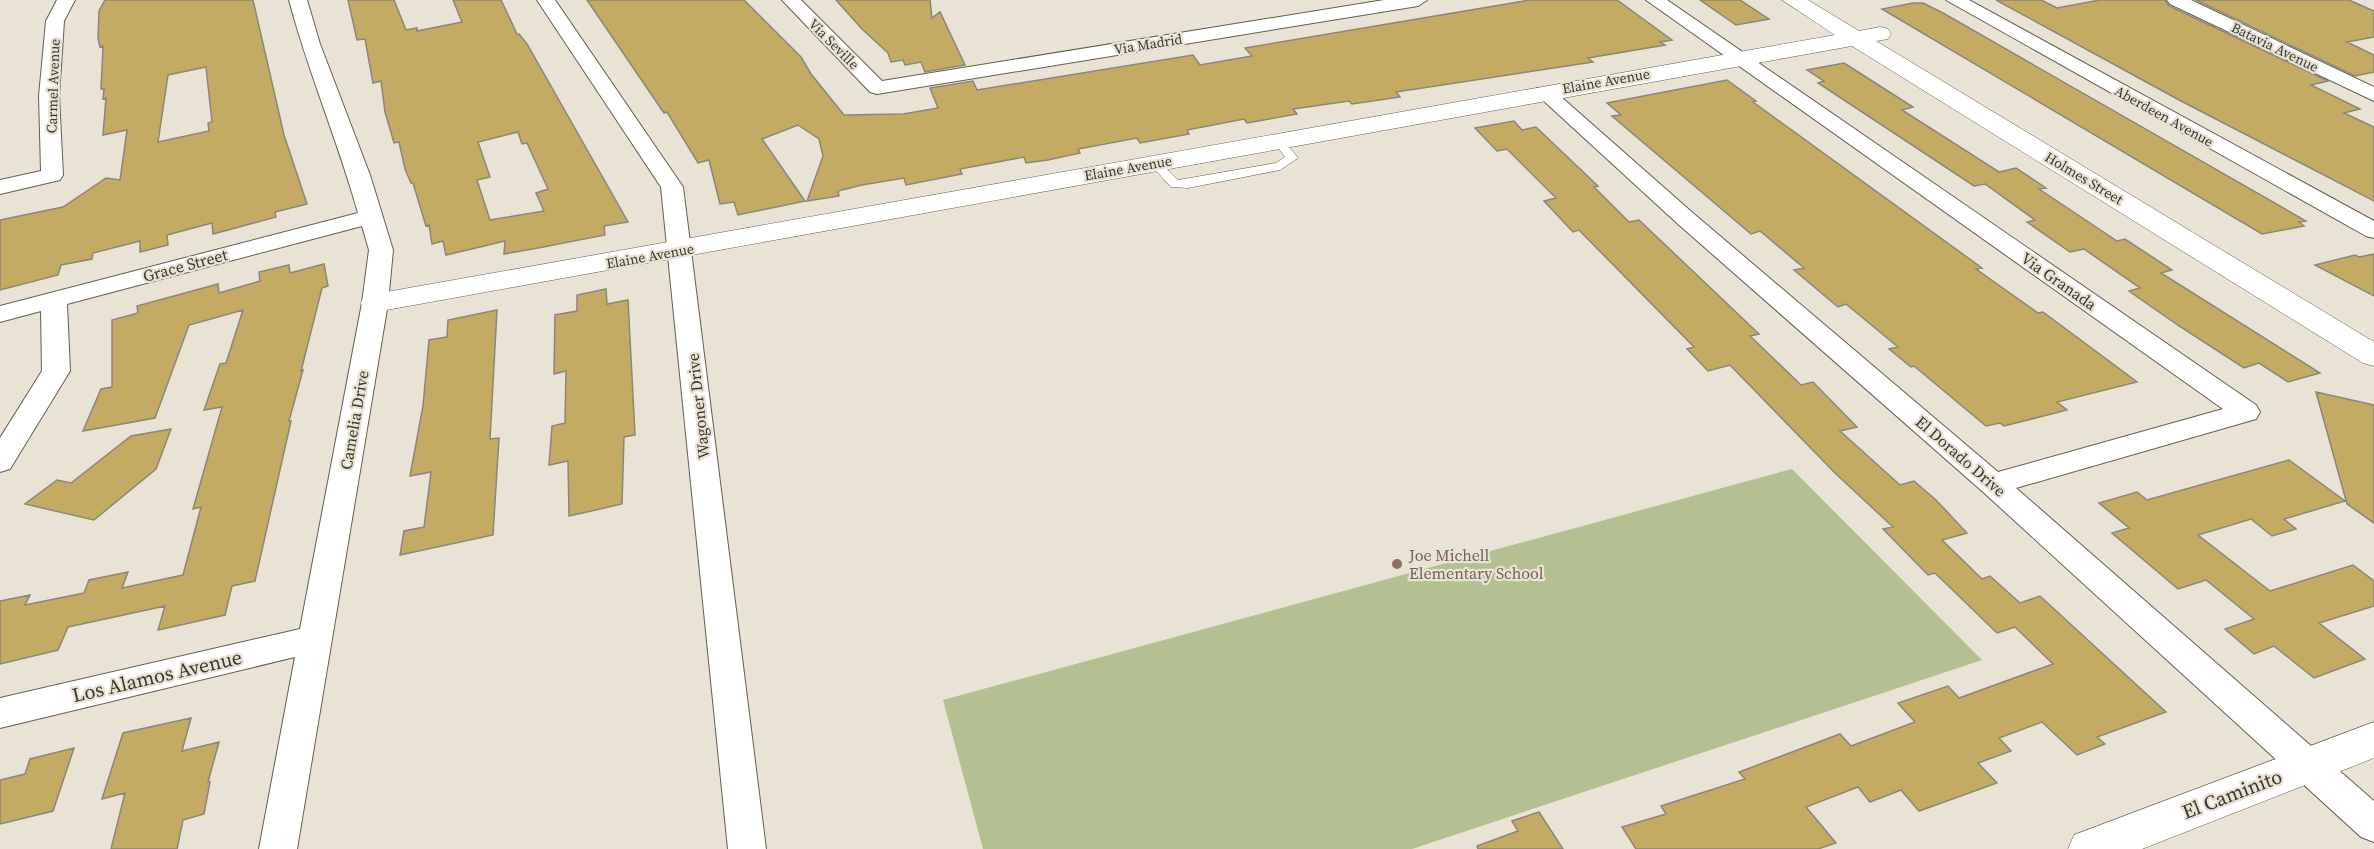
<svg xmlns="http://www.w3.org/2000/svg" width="2374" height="849" font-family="'Source Serif 4',serif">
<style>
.green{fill:#b4c092}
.building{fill:#c3ab64;stroke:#8b8679;stroke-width:1.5;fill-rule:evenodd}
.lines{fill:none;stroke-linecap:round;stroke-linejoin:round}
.lane-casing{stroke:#625e51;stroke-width:1}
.street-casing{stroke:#625e51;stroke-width:2}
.secondary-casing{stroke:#625e51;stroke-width:1}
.lane{fill:#fff;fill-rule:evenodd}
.street{fill:#fff;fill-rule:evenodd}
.secondary{fill:#fff;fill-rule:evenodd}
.education-dot{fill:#8d6e63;stroke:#e8e3d5;stroke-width:2}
.labels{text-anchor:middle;stroke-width:4.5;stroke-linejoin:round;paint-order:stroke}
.far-street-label{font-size:14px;fill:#393731;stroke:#e8e3d5}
.street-label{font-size:16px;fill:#393731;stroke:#e8e3d5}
.education-label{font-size:16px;fill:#785e54;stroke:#e8e3d5;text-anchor:start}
.near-street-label{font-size:20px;fill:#393731;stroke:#e8e3d5}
</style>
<rect width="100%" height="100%" fill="#e8e3d5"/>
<!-- green -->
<path class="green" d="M1792,469L1982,660L1412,849H983L943,700Z"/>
<!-- building -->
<path class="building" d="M105,0H253L284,135L307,204L275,212L276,217L213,234L212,223L167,235L168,245L140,252V241L93,253L92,259L61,265L58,275L0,290V220L63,207L106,178L120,180L127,130L103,135L106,98L103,99L104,89H101L103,46L100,47L98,38L99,11ZM206,67L212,122L208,123L209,131L158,142L168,75Z
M348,0H394L406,30L417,28V31L462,22L453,0H501L517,34H519L527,44L628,222L604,226L605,235L538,248L504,254L505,241L446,255L443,241L432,244L429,225L426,226L413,183H411L405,169L399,142L394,143L385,112L381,81L373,83L365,39L357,40ZM518,132L522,144L527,143L548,189L536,193L544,211L490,220L477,180L490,177L478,142Z
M587,0H744L801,57L811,74L844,115L903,114L938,108L930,88L973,81L977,90L1193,55L1200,65L1252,56L1245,48L1530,0H1617L1672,40L1660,42L1665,45L1588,58L1593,62L1396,92L1400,97L1352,104L1349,101L1293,109L1297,114L1247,123L1244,119L1187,130L1189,134L1140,143L1137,138L1078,149L1080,153L1048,160L1026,163L1024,157L960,169L962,174L906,185L904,178L862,185L838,191L839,196L807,201L823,156L819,139L798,125L762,139L805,201L738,215L734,202L720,204L709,160L698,163L667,112L664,113Z
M836,0H930L932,18L940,12L965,65L925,72L921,62L905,65L903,60L891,62L888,53L862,29Z
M1700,0H1740L1769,19L1736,25Z
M1996,0H2041L2057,8L2100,0H2165L2169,6L2328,81L2311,85L2360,109L2344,113L2374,127V201L2181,101Z
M2196,0H2349L2374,11V37L2347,42L2374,55V72L2355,76Z
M1913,3H1923L1943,13L2306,221L2299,222L2304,226L2262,234L1882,9Z
M1844,63L1913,107L1902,110L1999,172L2016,168L2046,188L2039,189L2117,241L2125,239L2172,270L2161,273L2320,373L2288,382L2259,363L2244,368L2179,326L2129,291L2140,288L2084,249L2070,252L2027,222L2035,220L1985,184L1974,186L1818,83L1824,81L1807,70Z
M1727,80L1756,101L1753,102L1982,268L1976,269L2038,313L2043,312L2137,382L2057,402L2067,410L2004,426L2000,423L1986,426L1914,366L1911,367L1889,349L1898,347L1846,304L1838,307L1794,270L1804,268L1760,231L1751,234L1612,116L1621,115L1607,103Z
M1514,121L1522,130L1536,127L1598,186L1594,187L1629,222L1639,220L1759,334L1750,336L1801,385L1813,382L1857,427L1840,431L1900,485L1914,481L1936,500L1967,533L1942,540L1982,579L1990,576L2020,603L2040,596L2166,712L2097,737L2105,744L2077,755L2042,722L1999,738L2011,751L1978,763L1997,783L1919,811L1901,790L1870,802L1858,787L1806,807L1836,843L1818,849H1636L1622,827L1666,814L1661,806L1745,779L1739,772L1840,734L1851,746L1915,722L1898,703L1948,686L1959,698L2053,664L2015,627L1997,633L1935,573L1928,575L1883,529L1893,527L1835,473L1730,365L1708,371L1687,349L1694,347L1579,230L1573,232L1544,201L1556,198L1507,149L1497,151L1475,128Z
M2374,254V296L2315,265L2355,255L2359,257Z
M324,264L328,286L322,288L301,371L303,370L289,421H291L255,581L232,586L225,615L158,630L165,606L68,627L58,650L0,664V601L30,595L25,605L84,593L89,580L128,572L122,588L183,575L201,507L193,509L222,407L204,410L220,364L226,363L243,310L189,325L155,418L83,431L101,389L112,387V320L138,313L137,306L218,284L219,293L260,281L259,272L289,265L290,273Z
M606,289L607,304L628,300L635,435L624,437L622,504L569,516L568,461L549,465L552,426L565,423L566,371L554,374L555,315L577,311V295Z
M497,310L490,439L499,438L493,535L400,555L404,531L424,527L431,472L410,476L423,406L429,340L447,337L448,320Z
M2316,392L2374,405V523L2347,504Z
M171,429L156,469L94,520L25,504L57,480L71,483L131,436Z
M2289,460L2345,501L2284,519L2296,529L2272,536L2251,519L2198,535L2270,591L2353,565L2374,581V606L2319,623L2365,659L2314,678L2274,646L2254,654L2225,629L2254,619L2206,580L2178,589L2112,533L2129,528L2099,503L2137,492L2147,500Z
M191,718L182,751L219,742L208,782H210L204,814L183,820L177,849H111L125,793L102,799L123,733Z
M74,748L53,811L0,824V780L25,774L30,759Z
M1539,812L1563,849H1478L1477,846L1518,831L1512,821Z"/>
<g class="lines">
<!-- lane casing -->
<g class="lane-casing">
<path id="lane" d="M1279,138L1283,139L1298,158L1280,170L1188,188L1171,187L1149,163L1151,161H1159L1178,180L1276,163L1285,157L1273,141Z"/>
</g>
<!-- street casing -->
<g class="street-casing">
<path id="street" d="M57,0H75L64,21L59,96L63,175L60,180L0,194V180L41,171L39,96L46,21Z
M289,0H307L320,44L370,175L393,250L388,303L297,849H259L295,657L0,728V698L300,629L362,303L369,250L362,226L67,304L70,371L10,469L0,472V438L42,371L41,311L0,322V306L358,213C338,141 308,72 289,0Z
M537,0H555L683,187L766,849H728L661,187Z
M782,0H801L882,81L1384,0H1427L1418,6L877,94L870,92Z
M1646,0H1667L2256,405L2260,412L2256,419L2016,488L2374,801V842L2361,837L1982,491L1678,224L1534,92L1537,88H1551L1694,214L1998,472L2223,409Z
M1946,0H1969L2374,221V238L2366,236Z
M2167,0H2191L2374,87V101L2170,4Z"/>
</g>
<!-- secondary casing -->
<g class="secondary-casing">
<path id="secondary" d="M1782,0H1808L1859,31L1880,27L1888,29L1891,34L1888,39L1876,41L2374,342V366L2363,363L1852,46L375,312L365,309L360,303L365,297L375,294L1835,35Z
M2374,722V758L2142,849H2068L2074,835Z"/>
</g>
<!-- lane -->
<use href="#lane" class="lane"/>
<!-- street -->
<use href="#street" class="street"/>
<!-- secondary -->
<use href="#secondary" class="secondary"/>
</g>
<!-- markers -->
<circle class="education-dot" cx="1397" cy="564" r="6"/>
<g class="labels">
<!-- far-street labels -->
<g class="far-street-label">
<text transform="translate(834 44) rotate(45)" y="5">Via Seville</text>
<text transform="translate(1148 44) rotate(-9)" y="5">Via Madrid</text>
<text transform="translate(2275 47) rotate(26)" y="5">Batavia Avenue</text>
<text transform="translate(1606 81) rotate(-10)" y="5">Elaine Avenue</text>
<text transform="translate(53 86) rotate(-88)" y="5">Carmel Avenue</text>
<text transform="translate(2164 116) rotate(29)" y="5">Aberdeen Avenue</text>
<text transform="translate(1128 168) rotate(-10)" y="5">Elaine Avenue</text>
<text transform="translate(2084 178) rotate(31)" y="5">Holmes Street</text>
<text transform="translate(650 256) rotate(-10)" y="5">Elaine Avenue</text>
</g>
<!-- street labels -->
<g class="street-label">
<text transform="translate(185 265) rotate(-15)" y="6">Grace Street</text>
<text transform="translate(2059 281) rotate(35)" y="6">Via Granada</text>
<text transform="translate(698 406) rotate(-96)" y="6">Wagoner Drive</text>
<text transform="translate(354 420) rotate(-80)" y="6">Camelia Drive</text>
<text transform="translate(1961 456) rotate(41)" y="6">El Dorado Drive</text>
</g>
<!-- education labels -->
<g class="education-label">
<text x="1409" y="561">Joe Michell<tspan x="1409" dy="18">Elementary School</tspan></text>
</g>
<!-- near-street labels -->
<g class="near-street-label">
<text transform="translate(157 676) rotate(-13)" y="7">Los Alamos Avenue</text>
<text transform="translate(2232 794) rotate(-21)" y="7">El Caminito</text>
</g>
</g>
</svg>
